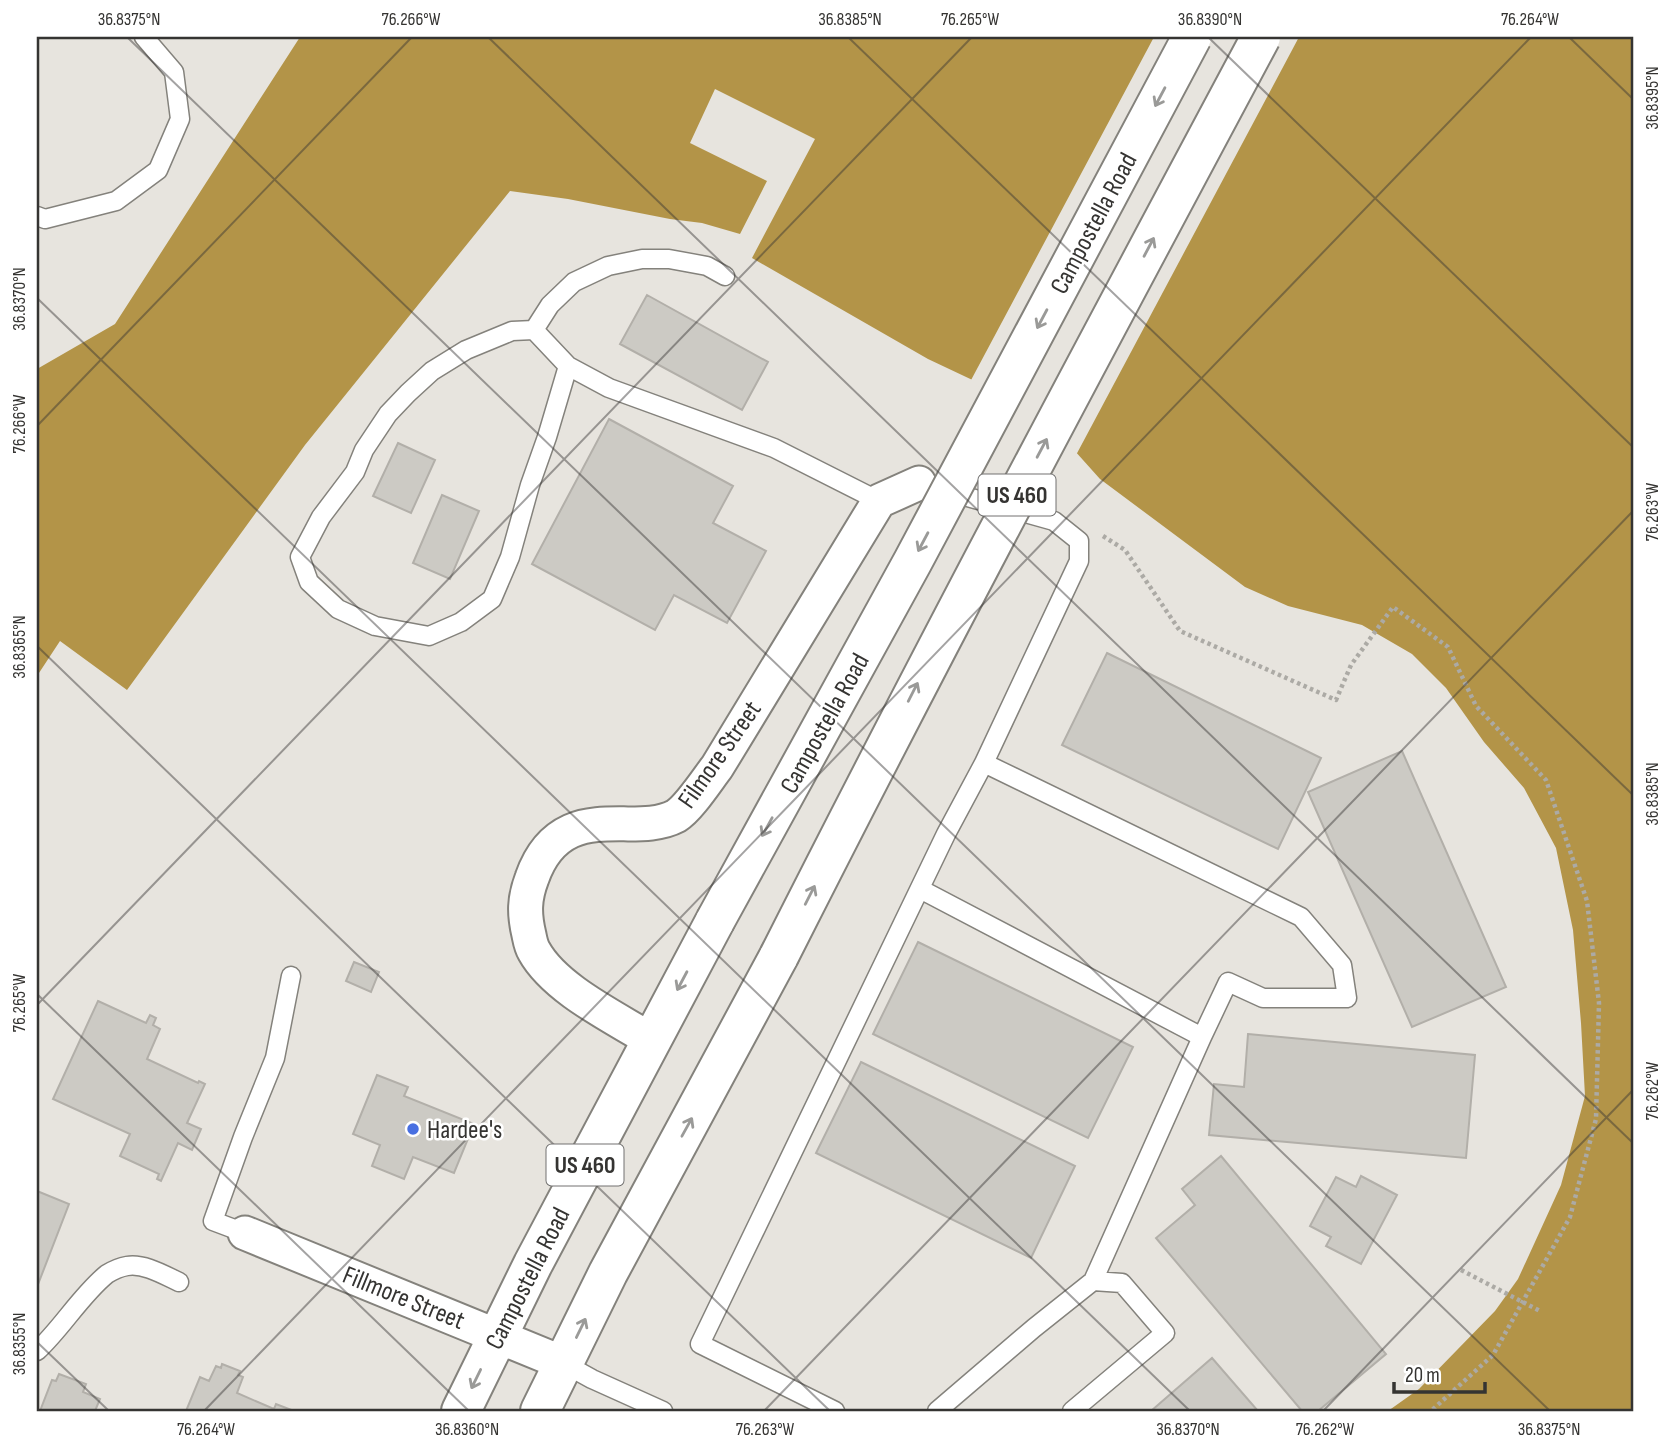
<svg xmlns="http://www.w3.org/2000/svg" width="1671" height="1448" font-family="'Sofia Sans Condensed',sans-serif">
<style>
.water{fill:#b39448}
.pier{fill:#e7e4de}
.building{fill:#cccac4;stroke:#b2afa9;stroke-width:2}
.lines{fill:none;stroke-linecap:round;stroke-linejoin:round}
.service-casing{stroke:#84827c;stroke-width:21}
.minor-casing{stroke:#84827c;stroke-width:37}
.primary-casing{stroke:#84827c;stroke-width:42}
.path{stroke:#acaaa5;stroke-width:4.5;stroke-dasharray:3.5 3.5;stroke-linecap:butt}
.service{stroke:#fff;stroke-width:18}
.minor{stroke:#fff;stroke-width:33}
.primary{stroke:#fff;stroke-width:38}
.primary-bridge-casing{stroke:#84827c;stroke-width:42;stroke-linecap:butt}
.primary-bridge{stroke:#fff;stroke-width:38}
.oneway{stroke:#9a9a98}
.ticks{fill:none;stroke:#353432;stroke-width:2;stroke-opacity:0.45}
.poi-dot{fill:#486fe1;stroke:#fff;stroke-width:2.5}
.labels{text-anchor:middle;stroke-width:5;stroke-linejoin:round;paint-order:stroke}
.shield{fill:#fff;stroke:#727170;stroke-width:2}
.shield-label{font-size:24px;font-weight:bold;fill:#353432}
.street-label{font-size:26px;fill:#353432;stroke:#fff}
.poi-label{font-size:26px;fill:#353432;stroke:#fff;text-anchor:start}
.neatline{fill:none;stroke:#353432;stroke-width:2.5}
.ticks-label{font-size:18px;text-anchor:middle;fill:#353432}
</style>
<rect width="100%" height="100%" fill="#e7e4de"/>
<!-- water -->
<path class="water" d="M300,37H1634V1411H1388L1419,1389L1495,1311L1518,1279L1561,1185L1585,1096L1581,1023L1573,930L1556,848L1524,788L1484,742L1446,688L1412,654L1362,625L1288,606L1245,587L1100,479L1040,412L928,359L752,258L815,139L715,89L690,143L767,181L740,234L702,223L670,219L568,199L510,191L305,445L127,690L60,641L37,676V369L115,324Z"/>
<!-- pier -->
<path class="pier" d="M1154,37H1299L1075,457L1038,415L970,382Z"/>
<!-- building -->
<path class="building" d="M647,295L768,362L742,410L620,344Z
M609,419L733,486L713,523L766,551L727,623L674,595L655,630L532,564Z
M398,443L435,460L411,513L373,496Z
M442,495L479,511L450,579L413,563Z
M1107,653L1321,758L1278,849L1062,745Z
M1402,751L1506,987L1412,1027L1308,792Z
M918,942L1133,1047L1088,1138L873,1034Z
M354,962L379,972L371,992L346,981Z
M98,1001L146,1023L150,1015L156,1018L153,1025L160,1029L147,1059L198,1083L199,1081L205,1084L187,1123L201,1129L192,1150L178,1143L161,1181L157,1179L159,1174L120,1156L130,1134L53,1099Z
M1248,1034L1475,1055L1466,1158L1209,1135L1214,1084L1244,1087Z
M861,1062L1075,1166L1031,1258L816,1153Z
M377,1075L408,1087L404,1096L474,1124L454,1173L413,1157L404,1179L372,1166L380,1145L353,1134Z
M1221,1156L1386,1354L1318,1411H1302L1156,1238L1195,1205L1182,1189Z
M1361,1176L1397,1195L1361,1264L1326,1246L1331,1237L1310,1226L1336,1177L1356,1187Z
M37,1191L69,1204L37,1287Z
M1212,1358L1258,1411H1151Z
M222,1364L240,1371L238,1375L243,1377L237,1393L274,1409L276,1404L294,1411H186L200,1377L209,1381L216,1366L221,1368Z
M59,1374L86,1384L83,1392L100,1399L95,1411H40L52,1380L56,1381Z"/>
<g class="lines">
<!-- service casing -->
<g class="service-casing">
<path id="service" d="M37,216L45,219L116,201L158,170L180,119L174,72L144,37
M534,330L550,305L574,282L608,266L642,259H669L707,266L725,276
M568,366L547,437L530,485L510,557L492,599L461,622L429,636L375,626L338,609L309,582L300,557L321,517L355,472L364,450L388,414L408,393L432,371L466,350L512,331L534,330L568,366L609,388L774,448L879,501
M946,491L1054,521L1079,541V561L984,763L1301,917L1342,965L1347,998H1263L1228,982L1202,1037L1093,1281
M920,889L1202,1037
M245,1233L213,1221L243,1137L275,1058L291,976
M37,1351C62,1328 81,1295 107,1274C112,1271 121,1267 127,1266C144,1263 164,1275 179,1282
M563,1363L592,1379L663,1411
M835,1411L700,1344L946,834L984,763
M937,1411L1034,1328L1093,1281L1122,1283L1165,1333L1072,1411"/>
</g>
<!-- minor casing -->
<g class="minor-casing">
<path id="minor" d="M651,1040C614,1017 555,989 534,951C531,946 530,940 529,935C524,914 524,899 532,878C539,858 551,840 571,831C604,816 646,832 676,816C689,808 707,780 717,767L879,501L919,483
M245,1233L563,1363"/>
</g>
<!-- primary casing -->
<g class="primary-casing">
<path id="primary" d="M461,1411L533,1264L715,921
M540,1411L608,1273L779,956"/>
</g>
<!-- path -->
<path class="path" d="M1103,536L1125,550L1180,631L1336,700L1351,665L1393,607L1448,647L1476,706L1546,780L1587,901L1599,1003L1596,1119L1570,1217L1493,1355L1431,1411
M1461,1270L1540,1311"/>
<!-- service -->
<use href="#service" class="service"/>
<!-- minor -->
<use href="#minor" class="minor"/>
<!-- primary -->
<use href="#primary" class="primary"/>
<!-- primary-bridge casing -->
<g class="primary-bridge-casing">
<path id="primary-bridge" d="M715,921L913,561L1192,37
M779,956C935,647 1098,342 1261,37"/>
</g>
<!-- primary-bridge -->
<use href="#primary-bridge" class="primary-bridge"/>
</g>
<!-- one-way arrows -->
<defs><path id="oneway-shaft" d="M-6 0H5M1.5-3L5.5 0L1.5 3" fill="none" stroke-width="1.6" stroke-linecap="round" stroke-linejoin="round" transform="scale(1.75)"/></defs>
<g class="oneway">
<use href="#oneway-shaft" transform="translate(1160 97) rotate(118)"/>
<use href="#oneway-shaft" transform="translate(1149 247) rotate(-62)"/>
<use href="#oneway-shaft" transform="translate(1042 319) rotate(118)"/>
<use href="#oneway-shaft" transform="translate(1042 448) rotate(-62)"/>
<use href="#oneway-shaft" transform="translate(923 542) rotate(118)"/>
<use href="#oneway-shaft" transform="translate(913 692) rotate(-63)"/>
<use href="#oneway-shaft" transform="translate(767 827) rotate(119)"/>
<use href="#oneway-shaft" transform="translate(810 895) rotate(-63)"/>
<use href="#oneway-shaft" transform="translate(682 981) rotate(118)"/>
<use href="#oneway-shaft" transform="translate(687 1127) rotate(-61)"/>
<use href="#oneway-shaft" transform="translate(581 1328) rotate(-64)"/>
<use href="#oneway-shaft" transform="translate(476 1379) rotate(116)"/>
</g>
<!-- ticks -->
<path class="ticks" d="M127,37L1550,1411M488,37L1634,1144M848,37L1634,796M1208,37L1634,448M1569,37L1634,100M37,298L1190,1411M37,426L412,37M37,646L830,1411M37,994L469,1411M37,1005L972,37M37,1342L109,1411M204,1411L1531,37M764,1411L1634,510M1323,1411L1634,1089"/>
<!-- markers -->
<circle class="poi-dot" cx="413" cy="1129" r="7"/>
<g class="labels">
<!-- shield labels -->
<g class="shield">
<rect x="978.5" y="474.5" width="77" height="41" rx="5"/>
<rect x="546.5" y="1144.5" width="77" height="41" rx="5"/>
</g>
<g class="shield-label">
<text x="1017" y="503">US 460</text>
<text x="585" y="1173">US 460</text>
</g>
<!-- street labels -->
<g class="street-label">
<text transform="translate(1093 223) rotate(-62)" y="9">Campostella Road</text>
<text transform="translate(824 723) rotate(-61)" y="9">Campostella Road</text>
<text transform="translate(719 754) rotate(-55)" y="9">Filmore Street</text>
<text transform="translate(527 1278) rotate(-63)" y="9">Campostella Road</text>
<text transform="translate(404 1297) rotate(22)" y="9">Fillmore Street</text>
</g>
<!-- poi labels -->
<g class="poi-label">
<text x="427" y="1138">Hardee's</text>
</g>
</g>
<!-- border -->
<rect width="1671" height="1448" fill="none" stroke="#ffffff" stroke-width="77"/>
<!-- scale -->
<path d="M1394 1382v10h91v-10" fill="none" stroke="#353432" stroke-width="3.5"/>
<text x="1405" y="1382" font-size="21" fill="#353432" stroke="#ffffff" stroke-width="5" paint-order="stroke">20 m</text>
<rect x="38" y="38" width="1594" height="1372" class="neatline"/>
<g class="ticks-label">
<text x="129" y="25">36.8375°N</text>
<text x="411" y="25">76.266°W</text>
<text x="850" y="25">36.8385°N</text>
<text x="970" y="25">76.265°W</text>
<text x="1210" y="25">36.8390°N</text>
<text x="1530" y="25">76.264°W</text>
<text transform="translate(1652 98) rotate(-90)" y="6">36.8395°N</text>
<text transform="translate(19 299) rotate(-90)" y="6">36.8370°N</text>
<text transform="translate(19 424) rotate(-90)" y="6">76.266°W</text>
<text transform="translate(1652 512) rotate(-90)" y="6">76.263°W</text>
<text transform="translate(19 647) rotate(-90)" y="6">36.8365°N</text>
<text transform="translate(1652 794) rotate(-90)" y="6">36.8385°N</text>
<text transform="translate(19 1003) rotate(-90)" y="6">76.265°W</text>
<text transform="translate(1652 1091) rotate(-90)" y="6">76.262°W</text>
<text transform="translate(19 1344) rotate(-90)" y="6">36.8355°N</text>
<text x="206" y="1435">76.264°W</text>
<text x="467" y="1435">36.8360°N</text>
<text x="765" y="1435">76.263°W</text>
<text x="1188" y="1435">36.8370°N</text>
<text x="1325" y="1435">76.262°W</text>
<text x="1549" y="1435">36.8375°N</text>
</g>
</svg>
